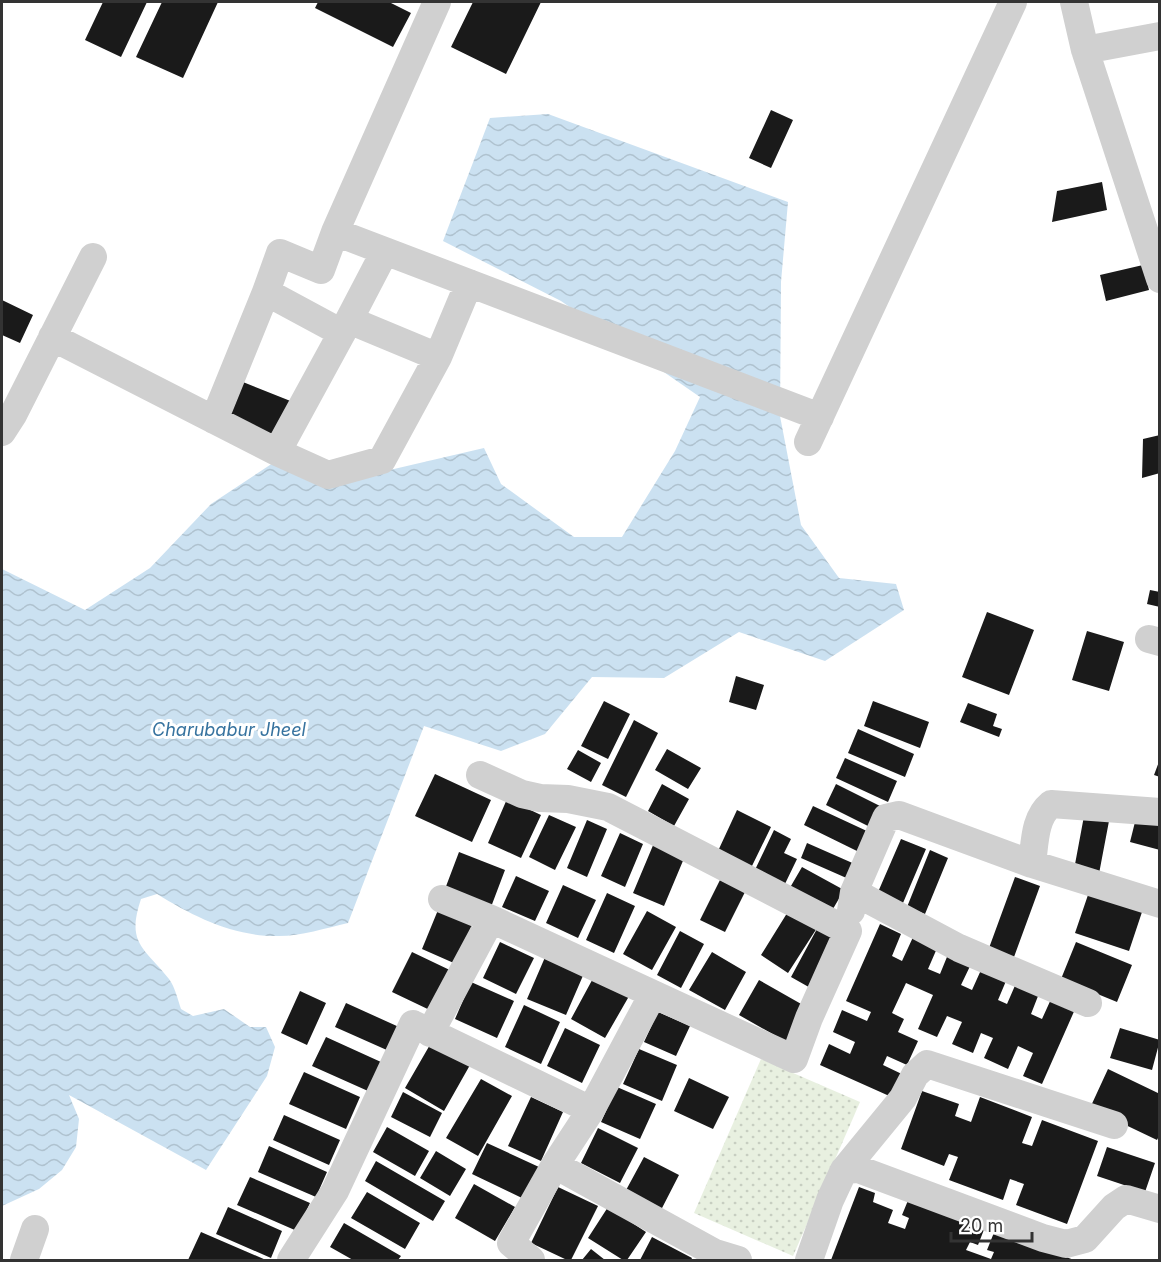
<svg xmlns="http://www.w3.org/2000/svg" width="1161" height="1262" font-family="Inter,sans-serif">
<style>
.park{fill:url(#park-dots)}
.water{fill:url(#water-waves)}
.building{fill:#1a1a1a}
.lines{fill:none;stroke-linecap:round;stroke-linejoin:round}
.minor{stroke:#d0d0d0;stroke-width:28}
.labels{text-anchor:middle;stroke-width:6;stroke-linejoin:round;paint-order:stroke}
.water-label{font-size:18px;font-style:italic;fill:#37739f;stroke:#fff}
</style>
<defs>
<pattern id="park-dots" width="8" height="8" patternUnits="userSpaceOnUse" patternTransform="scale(1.5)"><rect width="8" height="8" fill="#e8f0e0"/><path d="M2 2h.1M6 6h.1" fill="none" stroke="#c7cec1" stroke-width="1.8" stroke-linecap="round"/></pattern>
<pattern id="water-waves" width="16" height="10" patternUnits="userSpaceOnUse" patternTransform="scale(1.5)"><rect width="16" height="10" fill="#cbe1f1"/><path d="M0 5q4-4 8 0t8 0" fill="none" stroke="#afc2cf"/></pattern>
</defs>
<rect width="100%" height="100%" fill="#fff"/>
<!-- park -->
<path class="park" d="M761,1059L860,1102L793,1256L694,1213Z"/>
<!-- water -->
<path class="water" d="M548,114L788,202L781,282L780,416L801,525L839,578L896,584L904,610L825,661L739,632L664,678L592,677L545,734L501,751L424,726L348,923C326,928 301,936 279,936C235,937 194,917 157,894L141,899C126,944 144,947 169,979C175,987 178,1000 181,1009L193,1016L224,1009L250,1027H266L275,1047L267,1076L206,1170L69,1095L79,1119L76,1147L62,1170L39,1189L2,1206V569L85,610L150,568L211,504L279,459L327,482L394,469L484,448L501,484L574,537H622L675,451L700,397L561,301L443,241L490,118Z"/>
<!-- building -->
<path class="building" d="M103,2H147L121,57L85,40Z
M162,2H218L183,78L136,57Z
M318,2H389L411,13L393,47L315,8Z
M473,2H541L506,74L451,47Z
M771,110L793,120L771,168L749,158Z
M1102,182L1107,210L1052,222L1057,191Z
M1143,265L1149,290L1106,301L1100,275Z
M2,300L33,315L20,343L2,335Z
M233,378L293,402L277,443L217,418Z
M1160,435V473L1142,478L1143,439Z
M1150,590L1160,592V607L1147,604Z
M987,612L1034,630L1009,695L962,677Z
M1087,631L1124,642L1109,691L1072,680Z
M736,676L764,685L756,710L729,702Z
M604,701L630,714L608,759L581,746Z
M873,701L929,722L920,748L864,726Z
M968,703L997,714L993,726L1002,729L999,737L960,722Z
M634,720L658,733L626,797L602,785Z
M858,729L914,754L905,777L848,753Z
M667,749L701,768L688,789L655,770Z
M578,750L601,763L591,782L567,769Z
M845,758L897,781L888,802L836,778Z
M1160,759V777L1154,775Z
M435,774L491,800L472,842L415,816Z
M662,784L689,799L674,826L648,811Z
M836,784L882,807L872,828L826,805Z
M507,799L541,815L521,858L488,843Z
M813,806L869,832L859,852L804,825Z
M737,810L771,827L751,868L718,851Z
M1137,814L1160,820V850L1130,842Z
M549,815L576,827L555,870L529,857Z
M1084,816L1109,821L1098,879L1073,875Z
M587,820L607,829L587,877L567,868Z
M774,830L791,839L784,853L797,859L783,888L753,874Z
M620,833L643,844L625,887L601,876Z
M901,839L926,849L900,910L875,899Z
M654,843L685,856L664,906L633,893Z
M807,843L857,865L851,880L801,858Z
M930,850L948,858L925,914L907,907Z
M459,852L505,870L491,907L445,889Z
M802,867L844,890L830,914L788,891Z
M516,876L549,891L535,921L502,907Z
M1015,877L1040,886L1014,957L989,948Z
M720,880L745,892L725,932L700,920Z
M563,885L596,900L578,938L546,923Z
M1089,892L1143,909L1129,951L1075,933Z
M607,893L635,906L614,953L586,940Z
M438,910L472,925L456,964L422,949Z
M789,910L817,928L788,973L761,955Z
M647,911L676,927L652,970L623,954Z
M880,924L901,934L892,956L902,961L914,935L938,946L928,969L940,974L949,952L972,962L961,985L972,990L981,970L1006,981L998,1000L1007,1004L1017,981L1040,991L1031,1014L1042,1019L1052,997L1076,1007L1042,1084L1023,1076L1033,1053L1018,1046L1008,1069L984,1058L993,1038L981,1033L973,1053L952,1044L962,1022L947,1016L937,1037L918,1029L933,995L906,983L892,1013L904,1019L898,1032L918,1041L907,1065L887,1056L883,1065L906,1076L896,1099L820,1065L829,1044L850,1054L855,1042L833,1032L842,1010L867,1021L871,1012L846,1001Z
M818,927L841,939L814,990L791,977Z
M680,931L704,944L681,988L657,975Z
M500,942L534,958L516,994L483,978Z
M1076,942L1132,965L1117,1002L1061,979Z
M412,952L456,973L436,1013L392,992Z
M712,952L746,972L725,1010L689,990Z
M546,955L585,971L566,1015L527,999Z
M597,971L632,991L605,1038L571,1019Z
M759,980L810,1009L790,1044L739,1015Z
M471,982L514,1001L497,1038L455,1019Z
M300,991L326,1003L307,1045L281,1033Z
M346,1003L399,1027L389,1051L335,1027Z
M524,1005L560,1022L541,1064L505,1047Z
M658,1012L690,1026L676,1056L644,1042Z
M565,1028L600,1045L582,1083L547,1066Z
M1120,1028L1160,1040L1152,1070L1110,1058Z
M326,1037L381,1062L368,1091L312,1066Z
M431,1043L470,1065L444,1111L405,1088Z
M639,1049L677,1065L662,1101L623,1084Z
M1108,1069L1160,1094V1134L1157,1140L1090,1108Z
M304,1072L360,1097L346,1129L289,1104Z
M689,1078L729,1097L713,1129L674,1111Z
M481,1079L512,1096L478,1156L446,1138Z
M617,1087L656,1104L640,1139L601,1122Z
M922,1091L959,1104L955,1116L971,1122L980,1097L1032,1117L1022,1143L1032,1146L1042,1120L1098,1141L1067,1224L1016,1205L1024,1184L1010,1179L1003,1200L949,1180L958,1157L949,1154L944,1166L901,1149Z
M403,1092L442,1113L430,1137L391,1117Z
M531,1097L563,1112L541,1161L508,1146Z
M284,1115L340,1140L329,1165L273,1140Z
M387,1127L429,1151L415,1176L373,1152Z
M598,1128L638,1148L620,1183L581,1163Z
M487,1143L539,1167L524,1199L472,1174Z
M269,1146L327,1172L316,1197L258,1172Z
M1107,1147L1155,1163L1145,1192L1097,1176Z
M436,1151L466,1169L450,1196L420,1178Z
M644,1157L679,1175L661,1210L625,1192Z
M376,1161L445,1201L433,1221L365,1181Z
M250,1177L310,1203L297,1231L237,1205Z
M474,1184L515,1207L495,1241L455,1218Z
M558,1187L598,1206L571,1260H567L531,1243Z
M859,1187L875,1193L873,1202L893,1210L888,1223L905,1229L909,1218L902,1215L909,1198L985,1227L978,1245L970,1242L966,1250L991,1259L994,1252L987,1250L995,1230L1074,1260H831Z
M367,1192L420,1223L405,1249L351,1218Z
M228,1207L282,1231L271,1258L216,1234Z
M608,1207L646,1232L627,1260H623L588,1238Z
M344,1223L401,1256L398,1260H353L330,1247Z
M201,1232L266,1260H188Z
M652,1237L692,1258L691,1260H640Z
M591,1249L605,1260H582Z"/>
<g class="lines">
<!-- minor -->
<path class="minor" d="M1074,2L1085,50L1160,279
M1085,50L1160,36
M335,232L820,417
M266,292L280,253L321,270L335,232L437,2
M349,320L385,251
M52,337L277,452L328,475L382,460L438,357
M214,420L266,292L342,333
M2,432L13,415L93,257
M808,442L1013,2
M277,452L349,320L438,357L469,283
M1149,639L1160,642
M480,775L522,794L540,798L568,799L608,807L848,931L809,1018L794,1059L653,994L591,1110L555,1165L715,1253L738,1260
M1032,864C1035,843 1034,818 1051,804L1160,812
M854,892L886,818L899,815L1032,864L1160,904
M442,899L491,919
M851,911L854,892L959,948L1088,1003
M430,1033L491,919L653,994
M844,1170L903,1098L915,1075L927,1064L1114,1125
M24,1260L35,1229
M291,1260L335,1191L413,1024L591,1110
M531,1260L511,1243L555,1165
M809,1260L830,1200L844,1170L858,1169L1043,1238L1066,1244L1085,1239L1114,1207L1126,1199L1160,1209"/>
</g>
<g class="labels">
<!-- water labels -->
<g class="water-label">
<text x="229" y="736">Charubabur Jheel</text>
</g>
</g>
<!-- border -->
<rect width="1161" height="1262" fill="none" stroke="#333333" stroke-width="6"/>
<!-- scale -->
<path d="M951 1232v9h81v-9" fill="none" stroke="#333333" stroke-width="3"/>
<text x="960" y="1232" font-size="18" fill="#333333" stroke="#ffffff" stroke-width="4.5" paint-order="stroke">20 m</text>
</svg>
